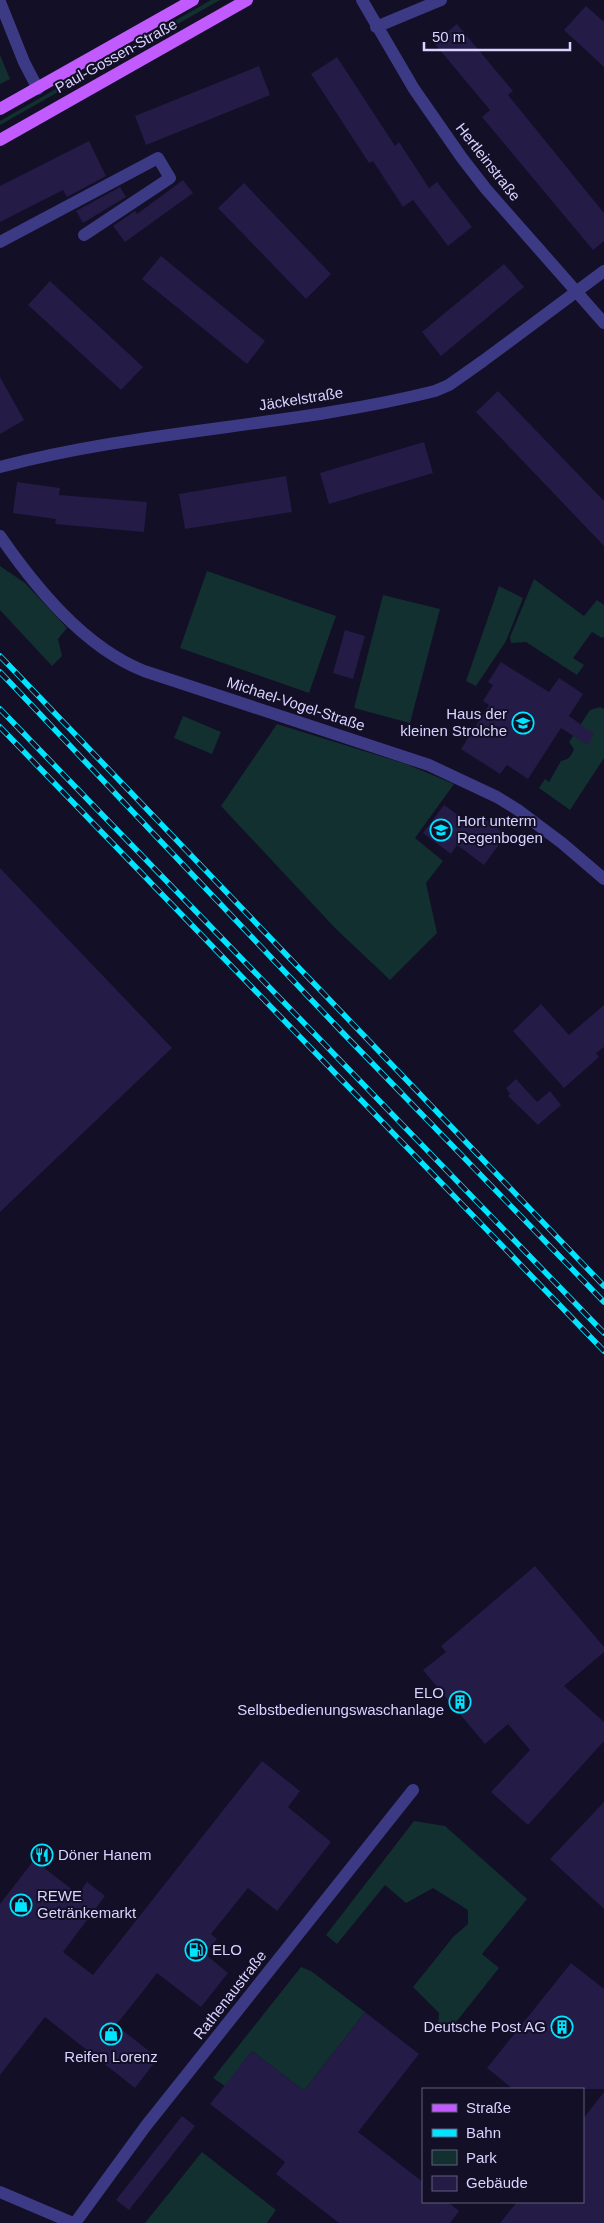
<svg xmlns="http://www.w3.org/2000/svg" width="604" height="2223" font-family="Arial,sans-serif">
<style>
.green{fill:#12302f}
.building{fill:#241b47}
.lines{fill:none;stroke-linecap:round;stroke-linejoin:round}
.minor{stroke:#3d3a85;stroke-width:12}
.major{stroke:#c25bff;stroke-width:12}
.rail-casing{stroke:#00e5ff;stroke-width:5.5}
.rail{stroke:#130f26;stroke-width:4;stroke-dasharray:11;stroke-linecap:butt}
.labels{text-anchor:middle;stroke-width:4;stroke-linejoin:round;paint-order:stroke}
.street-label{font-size:15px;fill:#d9d4ff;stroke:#130f26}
.poi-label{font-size:15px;fill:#d9d4ff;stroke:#130f26;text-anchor:start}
</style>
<rect width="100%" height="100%" fill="#130f26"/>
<!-- green -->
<path class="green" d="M211,0H220L0,125V121Z
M0,55L10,79L0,84Z
M0,566L25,583L67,628L58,639L62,656L52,666L0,610Z
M207,571L336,616L309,693L180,648Z
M534,579L584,616L597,600L604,605V636L602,638L592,632L573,658L584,665L577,675L526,642L511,643L510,637Z
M499,586L523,598L506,641L476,686L466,681Z
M383,595L440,609L410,723L354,708Z
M600,707L604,709V758L570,810L539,788L545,779L549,782L561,761C569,759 571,757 574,749L569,742L590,710Z
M183,716L221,732L212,754L174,738Z
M277,724L406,764L454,784L415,838L443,861L426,883L437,933L390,980L335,928L221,806Z
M414,1821L445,1826L527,1899L482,1954L499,1968L449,2031L438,2024L439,2013L413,1987L454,1936L468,1924V1910L433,1888L406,1903L385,1885L337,1944L326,1935Z
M301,1967L311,1971L365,2012L304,2091L252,2051L225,2086L213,2078Z
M202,2152L276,2210L267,2223H145Z"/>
<!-- building -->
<path class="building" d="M586,6L604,22V67L564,30Z
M457,24L513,91L508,95L604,213V241L593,250L482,117L490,110L434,43Z
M337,57L395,146L399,142L429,188L437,182L472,227L448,246L413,200L403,207L373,161L369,163L311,74Z
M259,66L270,95L146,145L135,116Z
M89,141L106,176L67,197L63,190L0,222V186Z
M183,180L193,193L125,242L113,226L135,211L137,214Z
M244,183L331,274L306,299L218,208Z
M120,187L126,197L83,223L76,211Z
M161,256L265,341L247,364L142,279Z
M504,264L524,287L441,356L422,332Z
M50,281L143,367L121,390L28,305Z
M0,377L24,420L0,434Z
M498,391L604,501V546L476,412Z
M424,442L433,473L329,504L320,473Z
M286,476L292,512L185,529L179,494Z
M17,482L60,488L59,495L147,502L144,532L55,524L56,519L13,513Z
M345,630L365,636L353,679L333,673Z
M501,662L549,692L559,678L583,694L569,716L594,734L587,745L561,728L528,779L507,765L500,774L461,749L489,705L483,701L493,685L488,682Z
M444,805L472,825L480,815L506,835L484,865L457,845L451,854L423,833Z
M0,868L172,1048L0,1212Z
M541,1004L569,1035L604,1005V1047L596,1053L599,1057L564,1088L513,1031Z
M516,1079L537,1102L550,1091L561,1105L538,1125L508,1096L510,1094L506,1088Z
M535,1566L604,1647V1652L564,1686L604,1722V1741L528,1825L491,1792L530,1750L508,1724L485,1744L423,1670L446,1652L441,1646Z
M262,1761L300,1791L288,1807L331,1842L277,1911L248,1888L211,1934L217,1939L205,1954L228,1973L201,2007L157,1973L136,2000L116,2025L158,2058L135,2088L45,2017L0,2075V1904L34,1860L78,1894L87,1882L105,1896L63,1952L93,1975Z
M604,1802V1909L550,1859Z
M571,1963L604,1989V2089H513L487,2068Z
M365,2012L419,2054L358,2132L423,2182V2202H448L459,2211L450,2223H339L276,2174L285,2162L210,2104L252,2051L304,2091Z
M604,2092V2223H500L517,2202H583V2119Z
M182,2116L195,2126L129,2210L116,2200Z"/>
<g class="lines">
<!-- minor -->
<path class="minor" d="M362,0L414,89L462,158L486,189L604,323
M0,2L24,62L38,89
M376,27L441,0
M0,242L158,158L170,178L84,235
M0,467C143,429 292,427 435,391L449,385L483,361L604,271
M0,536C36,588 84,647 144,671L429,765L497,797L518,810L562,843L604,879
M0,2192L73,2223
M75,2223L145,2127L413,1790"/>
<!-- major -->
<path class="major" d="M0,109L193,0
M0,140L247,0"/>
<!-- rail casing -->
<g class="rail-casing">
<path id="rail" d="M0,656L604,1286
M0,672L341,1031L604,1302
M0,709L604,1333
M0,727L604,1351"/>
</g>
<!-- rail -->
<use href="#rail" class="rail"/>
</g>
<!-- icons -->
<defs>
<g id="school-ring" transform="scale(1.125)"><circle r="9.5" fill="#130f26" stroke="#00e5ff" stroke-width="1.5"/><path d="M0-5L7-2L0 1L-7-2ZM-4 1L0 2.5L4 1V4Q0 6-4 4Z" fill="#00e5ff"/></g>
<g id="building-ring" transform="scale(1.125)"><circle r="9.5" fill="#130f26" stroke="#00e5ff" stroke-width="1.5"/><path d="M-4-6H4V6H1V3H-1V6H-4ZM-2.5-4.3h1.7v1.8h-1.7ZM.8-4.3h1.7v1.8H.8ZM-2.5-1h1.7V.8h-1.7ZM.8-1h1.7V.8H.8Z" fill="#00e5ff"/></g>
<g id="restaurant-ring" transform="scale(1.125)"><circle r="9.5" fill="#130f26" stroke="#00e5ff" stroke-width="1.5"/><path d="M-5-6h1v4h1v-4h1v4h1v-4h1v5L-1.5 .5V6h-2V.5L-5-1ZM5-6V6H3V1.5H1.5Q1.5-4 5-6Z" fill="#00e5ff"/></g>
<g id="shop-ring" transform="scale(1.125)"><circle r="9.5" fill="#130f26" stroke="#00e5ff" stroke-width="1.5"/><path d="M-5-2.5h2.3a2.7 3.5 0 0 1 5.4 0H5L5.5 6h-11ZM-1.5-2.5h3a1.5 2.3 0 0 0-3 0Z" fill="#00e5ff"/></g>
<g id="fuel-ring" transform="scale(1.125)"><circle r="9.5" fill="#130f26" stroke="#00e5ff" stroke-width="1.5"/><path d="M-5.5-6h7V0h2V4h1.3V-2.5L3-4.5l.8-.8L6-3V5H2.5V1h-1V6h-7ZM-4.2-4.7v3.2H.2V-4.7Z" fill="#00e5ff"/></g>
</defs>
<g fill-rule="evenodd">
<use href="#school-ring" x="523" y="723"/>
<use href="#school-ring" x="441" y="830"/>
<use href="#building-ring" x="460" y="1702"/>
<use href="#restaurant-ring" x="42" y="1855"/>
<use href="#shop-ring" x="21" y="1905"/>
<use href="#fuel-ring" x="196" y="1950"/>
<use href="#building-ring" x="562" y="2027"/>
<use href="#shop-ring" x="111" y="2034"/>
</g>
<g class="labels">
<!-- street labels -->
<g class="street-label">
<text transform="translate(116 56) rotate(-29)" y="5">Paul-Gossen-Straße</text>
<text transform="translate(488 162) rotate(52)" y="5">Hertleinstraße</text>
<text transform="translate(301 399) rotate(-9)" y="5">Jäckelstraße</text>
<text transform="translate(296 704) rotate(18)" y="5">Michael-Vogel-Straße</text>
<text transform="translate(230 1995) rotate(-52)" y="5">Rathenaustraße</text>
</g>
<!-- poi labels -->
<g class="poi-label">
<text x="507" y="719" text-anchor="end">Haus der<tspan x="507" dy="17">kleinen Strolche</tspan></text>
<text x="457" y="826">Hort unterm<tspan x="457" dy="17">Regenbogen</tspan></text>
<text x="444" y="1698" text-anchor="end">ELO<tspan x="444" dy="17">Selbstbedienungswaschanlage</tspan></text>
<text x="58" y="1860">Döner Hanem</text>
<text x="37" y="1901">REWE<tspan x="37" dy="17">Getränkemarkt</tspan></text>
<text x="212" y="1955">ELO</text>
<text x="546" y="2032" text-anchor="end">Deutsche Post AG</text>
<text x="111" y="2062" text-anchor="middle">Reifen Lorenz</text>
</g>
</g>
<!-- legend -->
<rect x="422" y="2088" width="162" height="115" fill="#130f26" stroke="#625e7d"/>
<rect x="432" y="2104" width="25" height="8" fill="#c25bff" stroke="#625e7d"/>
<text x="466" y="2113" font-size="15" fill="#d9d4ff">Straße</text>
<rect x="432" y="2129" width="25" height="8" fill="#00e5ff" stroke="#625e7d"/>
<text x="466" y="2138" font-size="15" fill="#d9d4ff">Bahn</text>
<rect x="432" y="2150" width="25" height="15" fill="#12302f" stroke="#625e7d"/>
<text x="466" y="2163" font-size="15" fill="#d9d4ff">Park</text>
<rect x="432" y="2176" width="25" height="15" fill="#241b47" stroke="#625e7d"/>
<text x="466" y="2188" font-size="15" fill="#d9d4ff">Gebäude</text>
<!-- scale -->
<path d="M424 42v8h146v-8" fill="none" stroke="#d9d4ff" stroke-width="2.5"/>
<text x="432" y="42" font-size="15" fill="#d9d4ff" stroke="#130f26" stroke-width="4" paint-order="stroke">50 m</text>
</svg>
